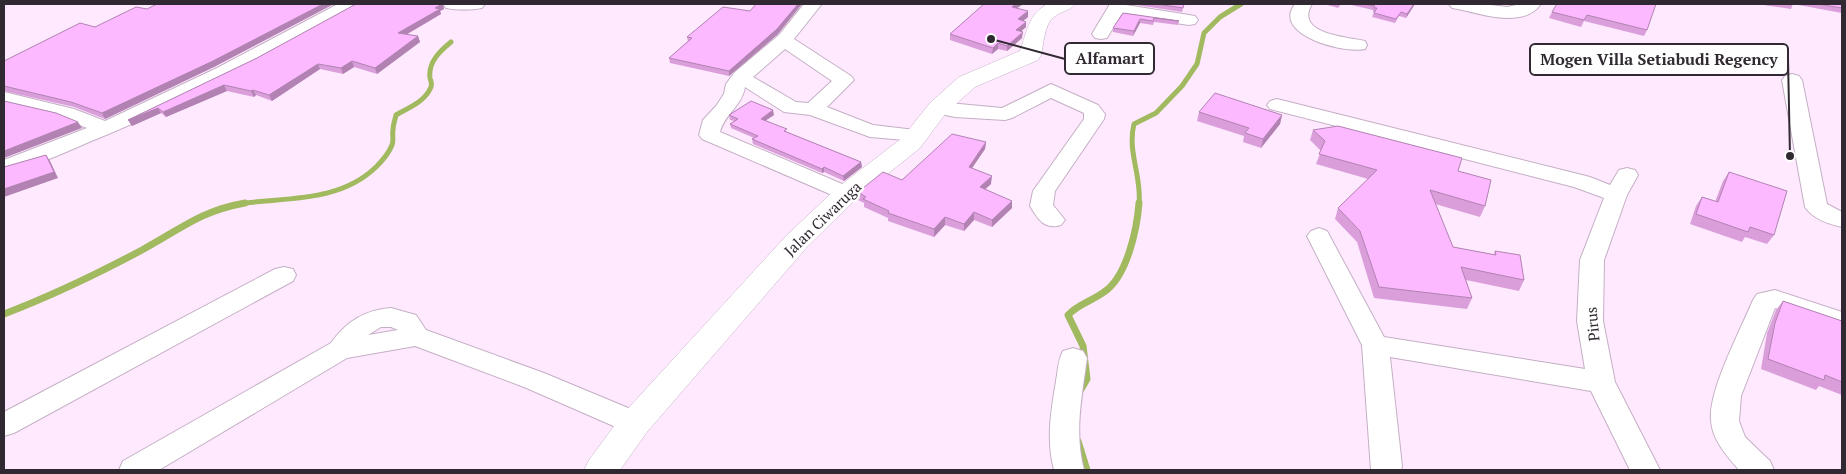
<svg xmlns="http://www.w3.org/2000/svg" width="1846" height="474" font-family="'PT Serif',serif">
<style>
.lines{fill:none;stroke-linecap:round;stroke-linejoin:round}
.stream-far1{stroke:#a1ba60;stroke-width:5}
.stream{stroke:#a1ba60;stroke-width:7}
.street-casing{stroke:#c4afc4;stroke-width:2}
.secondary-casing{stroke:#c4afc4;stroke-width:1}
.street{fill:#fff;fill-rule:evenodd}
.secondary{fill:#fff;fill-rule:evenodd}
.wall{fill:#da9fdb}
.shaded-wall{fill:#b182b2}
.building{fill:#fdb9ff;stroke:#b182b2}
.labels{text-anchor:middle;stroke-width:5;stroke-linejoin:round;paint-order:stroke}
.street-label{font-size:15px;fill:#312931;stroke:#fefefe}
.leader{fill:none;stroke:#312931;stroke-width:2}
.callout-dot{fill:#312931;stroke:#fefefe;stroke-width:2}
.callout{fill:#fefefe;stroke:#312931;stroke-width:2}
.callout-label{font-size:16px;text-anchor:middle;font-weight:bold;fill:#312931}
</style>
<rect width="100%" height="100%" fill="#ffe9ff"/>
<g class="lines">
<!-- stream-far1 -->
<path class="stream-far1" d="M238,204C285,197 339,203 376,167C382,161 389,153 392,145C394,140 392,135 393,130C393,125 395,120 396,115C408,108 424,102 430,89C433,85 431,82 430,78C428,62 440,51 451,42
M1139,204C1142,176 1127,152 1134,124L1156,113L1182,86L1197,64L1204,33L1220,17L1241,4"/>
<!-- stream -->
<path class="stream" d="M4,314C51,296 97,274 142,250C181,229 200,211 245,203
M1080,391L1087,379L1083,346L1068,315C1078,304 1092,301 1104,292C1127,277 1137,229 1139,203
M1078,441L1087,470"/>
<!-- street casing -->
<g class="street-casing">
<path id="street" d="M338,4H360L357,8C270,56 182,105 89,142C62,154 33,167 4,173V160L87,128L60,117L4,104V92L74,109L105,121L217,68Z
M443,4H485L482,8C471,10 457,10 446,8Z
M804,4L821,5L794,39L851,76L854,80L827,107L873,125L924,131L927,135L924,139L917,141L870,137L810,115L784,112L745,87C742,106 724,115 720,132L854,189L857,194L854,199L846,201L702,139L699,135L703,120L716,106L724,94L726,84L735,72L779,35ZM785,49L832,81L808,103L796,102L753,77Z
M1110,4H1126V5L1189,15L1195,16L1198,20L1195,24L1189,25L1121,15L1107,38L1101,39L1095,38L1092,34Z
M1295,4H1312C1294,34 1346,37 1365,41L1367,45L1365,49C1345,54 1271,35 1295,4Z
M1449,4H1482L1507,7L1521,4H1541C1523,29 1482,14 1458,9L1452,8Z
M1792,74L1799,76L1802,80L1827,204L1842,212V227C1828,224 1813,219 1805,207L1782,80L1785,76Z
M1051,84L1098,105L1105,114L1104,119L1055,191L1053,205L1065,220L1061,225C1044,230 1038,219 1030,206L1033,191L1084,119V113L1051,98L1012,118L1005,120L955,117L931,112L928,108L931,104L938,102L1002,108Z
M1277,99L1590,177L1610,185L1619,170L1627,168L1635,170L1638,175L1627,195L1604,260L1603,321L1615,382L1660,470H1630L1591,391L1390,357L1402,466L1401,470H1371L1362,345L1307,236L1311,231L1319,228L1327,231L1384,337L1585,369L1577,321L1580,260L1604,198L1574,187L1270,109L1267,105L1270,101Z
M284,267L293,269L296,275L293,281L14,433L4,436V412L275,269Z
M1775,290L1842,312V331L1775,308L1741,396L1739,421L1745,437L1770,461L1774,470H1739C1727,456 1712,440 1711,420C1708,391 1741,329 1753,300L1757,294Z
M391,308L416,315L426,330L544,373L645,415L649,423L645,431L635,434L625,431L524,387L415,346L347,358L159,470H119L123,461L331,343C346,322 364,310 391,308ZM381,327H391L398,330L368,335Z
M1073,348L1083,351L1087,358C1082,396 1074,432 1084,470H1054C1046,440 1051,411 1056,381C1058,370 1058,360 1063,351Z"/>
</g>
<!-- secondary casing -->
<g class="secondary-casing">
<path id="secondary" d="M1047,4H1075C1070,11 1061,11 1054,17C1044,24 1044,44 1041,55L1038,60L975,87L946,113L920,148L855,200L807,247L647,432L620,470H584L589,460L623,414L787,235L837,188L902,138L930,103L959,77L1020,51C1027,32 1028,15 1047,4Z"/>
</g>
<!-- street -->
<use href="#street" class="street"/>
<!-- secondary -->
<use href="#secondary" class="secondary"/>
</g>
<!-- wall -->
<path class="wall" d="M443,4L444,9L440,11L441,14L406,35L418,36L420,42L377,74L354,67L343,74L320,69L272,101L256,95L254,97L227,91L166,117L161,113L132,126L128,120L257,58L356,5Z
M979,4H1023L1017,8L1028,17L1023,21L1026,27L1021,31L1022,38L1007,51L998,49L992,54L950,40V34L983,5Z
M1130,4H1184L1182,12Z
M1324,4H1341L1338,8Z
M1347,4H1415L1406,18L1399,16L1395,23L1372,17L1374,12H1373V10Z
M1557,4L1647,30L1644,36L1584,21L1581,27L1549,18L1552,12Z
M1757,4H1842V13L1793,4L1791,9Z
M147,9L216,66L105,119L74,107L4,91V61L95,27Z
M1123,13L1179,21L1178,25L1154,22L1153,25L1140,23L1133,36L1113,32V28Z
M778,34L729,76L670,63L669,58L688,41L687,37Z
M1199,112L1282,115L1280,124L1261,148L1243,142L1244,136L1197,121Z
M729,115H774L766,120L787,132L861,162L862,167L844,181L824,172L822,173L753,144L752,139L754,138L731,128L730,124L734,121L730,120Z
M1313,130L1458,171L1485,206L1480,217L1435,204L1453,247L1494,255L1495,251L1524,280L1519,291L1466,280L1472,298L1467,309L1374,298L1357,242L1335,219L1338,208L1368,179L1316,164L1321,151L1310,140Z
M986,142L985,149L972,168L991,184L985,189L1012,208L992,227L974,220L964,231L945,225L934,237L888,221V218L864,207V203L858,200V192L902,180Z
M1729,172L1774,235L1767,244L1745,237L1742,242L1690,224L1696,206L1702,197L1715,202L1723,181Z
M1783,301L1842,321V395L1819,386L1816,390L1761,369L1767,333L1776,310Z"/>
<!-- shaded-wall -->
<path class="shaded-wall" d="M323,4H334L216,66L105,119L102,113Z
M443,4L444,9L440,11L441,14L400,38L398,33L435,8Z
M798,4H802L778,34L729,76V71Z
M1016,4H1023L1012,12V7Z
M1414,4H1415L1406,18L1407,14Z
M1028,11V17L1018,25V19Z
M1140,19V23L1133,36L1134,31Z
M1026,22V27L1016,36V30Z
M1023,32L1022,38L1007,51V46Z
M418,36L420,42L377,74L375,68Z
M998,43V49L992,54L993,48Z
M352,61L354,67L343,74L341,68Z
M318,64L320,69L272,101L269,95Z
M224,85L227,91L166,117L163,112Z
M253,90L256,95L254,97L251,91Z
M158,108L161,113L132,126L128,120Z
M773,110L774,115L762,123L761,119Z
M1282,115L1280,124L1261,148L1263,139Z
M78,122L82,128L4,158V151Z
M986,142L985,149L968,174L969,167Z
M46,155L50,161L58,178L4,197V189Z
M861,162L862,167L844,181L843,176Z
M824,167V172L822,173V169Z
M992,176L991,184L979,195L980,187Z
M1012,201V208L992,227V220Z
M974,212V220L964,231V224Z
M945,217V225L934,237V229Z"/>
<!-- building -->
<path class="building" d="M157,4H323L213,61L102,113L71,102L4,86V61L80,23L95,27L136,7L147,9Z
M356,4H442L435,8L440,9L398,33L418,36L375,68L352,61L341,68L318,64L269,95L253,90L251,91L224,85L163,112L158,108L128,120L257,58Z
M756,4H798L777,29L729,71L669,58L692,38L687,37L723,7L750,11Z
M984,4H1016L1012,7L1028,11L1018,19L1026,22L1016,30L1023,32L1007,46L998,43L993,48L950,34Z
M1157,4H1184L1183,8Z
M1365,4H1414L1407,14L1401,12L1396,19L1374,13L1377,8H1374L1375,6Z
M1557,4H1656L1647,30L1587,15L1584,20L1552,12Z
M1818,4H1842V8Z
M1123,13L1179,21L1154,18L1153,21L1140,19L1134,31L1113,28Z
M1215,93L1282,115L1263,139L1245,133L1249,128L1199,112Z
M4,101L56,113L78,122L4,151Z
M751,101L773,110L761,119L787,129L784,131L861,162L843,176L824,167L822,169L752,139L758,136L730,124L738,119L729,115Z
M1338,126L1462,158L1458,171L1491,180L1485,206L1430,190L1453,247L1496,255L1495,251L1520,255L1524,280L1461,267L1472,298L1379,287L1360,231L1338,208L1377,170L1319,154L1325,141L1313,130Z
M952,134L986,142L969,167L992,176L980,187L1012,201L992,220L974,212L964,224L945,217L934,229L888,213L889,211L863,199L866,197L858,192L883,172L902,180Z
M46,155L54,172L4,189V167Z
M1729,172L1787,191L1774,235L1750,227L1748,232L1696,214L1702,197L1718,202Z
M1783,301L1842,321V382L1825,375L1824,380L1768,359L1775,323Z"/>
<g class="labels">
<!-- street labels -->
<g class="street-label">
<text transform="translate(823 219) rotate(-44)" y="5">Jalan Ciwaruga</text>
<text transform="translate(1593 324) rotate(-95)" y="5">Pirus</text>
</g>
</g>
<!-- callouts -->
<path class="leader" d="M991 39L1065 59M1790 156L1788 59"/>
<g class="callout-dot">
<circle cx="991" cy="39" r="5"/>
<circle cx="1790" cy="156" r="5"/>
</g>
<g class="callout">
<rect x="1065" y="43" width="89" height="31" rx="5"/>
<rect x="1530" y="44" width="258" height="31" rx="5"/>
</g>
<g class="callout-label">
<text x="1110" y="64">Alfamart</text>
<text x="1659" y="65">Mogen Villa Setiabudi Regency</text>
</g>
<!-- border -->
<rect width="1846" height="474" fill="none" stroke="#312931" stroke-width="10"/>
</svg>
